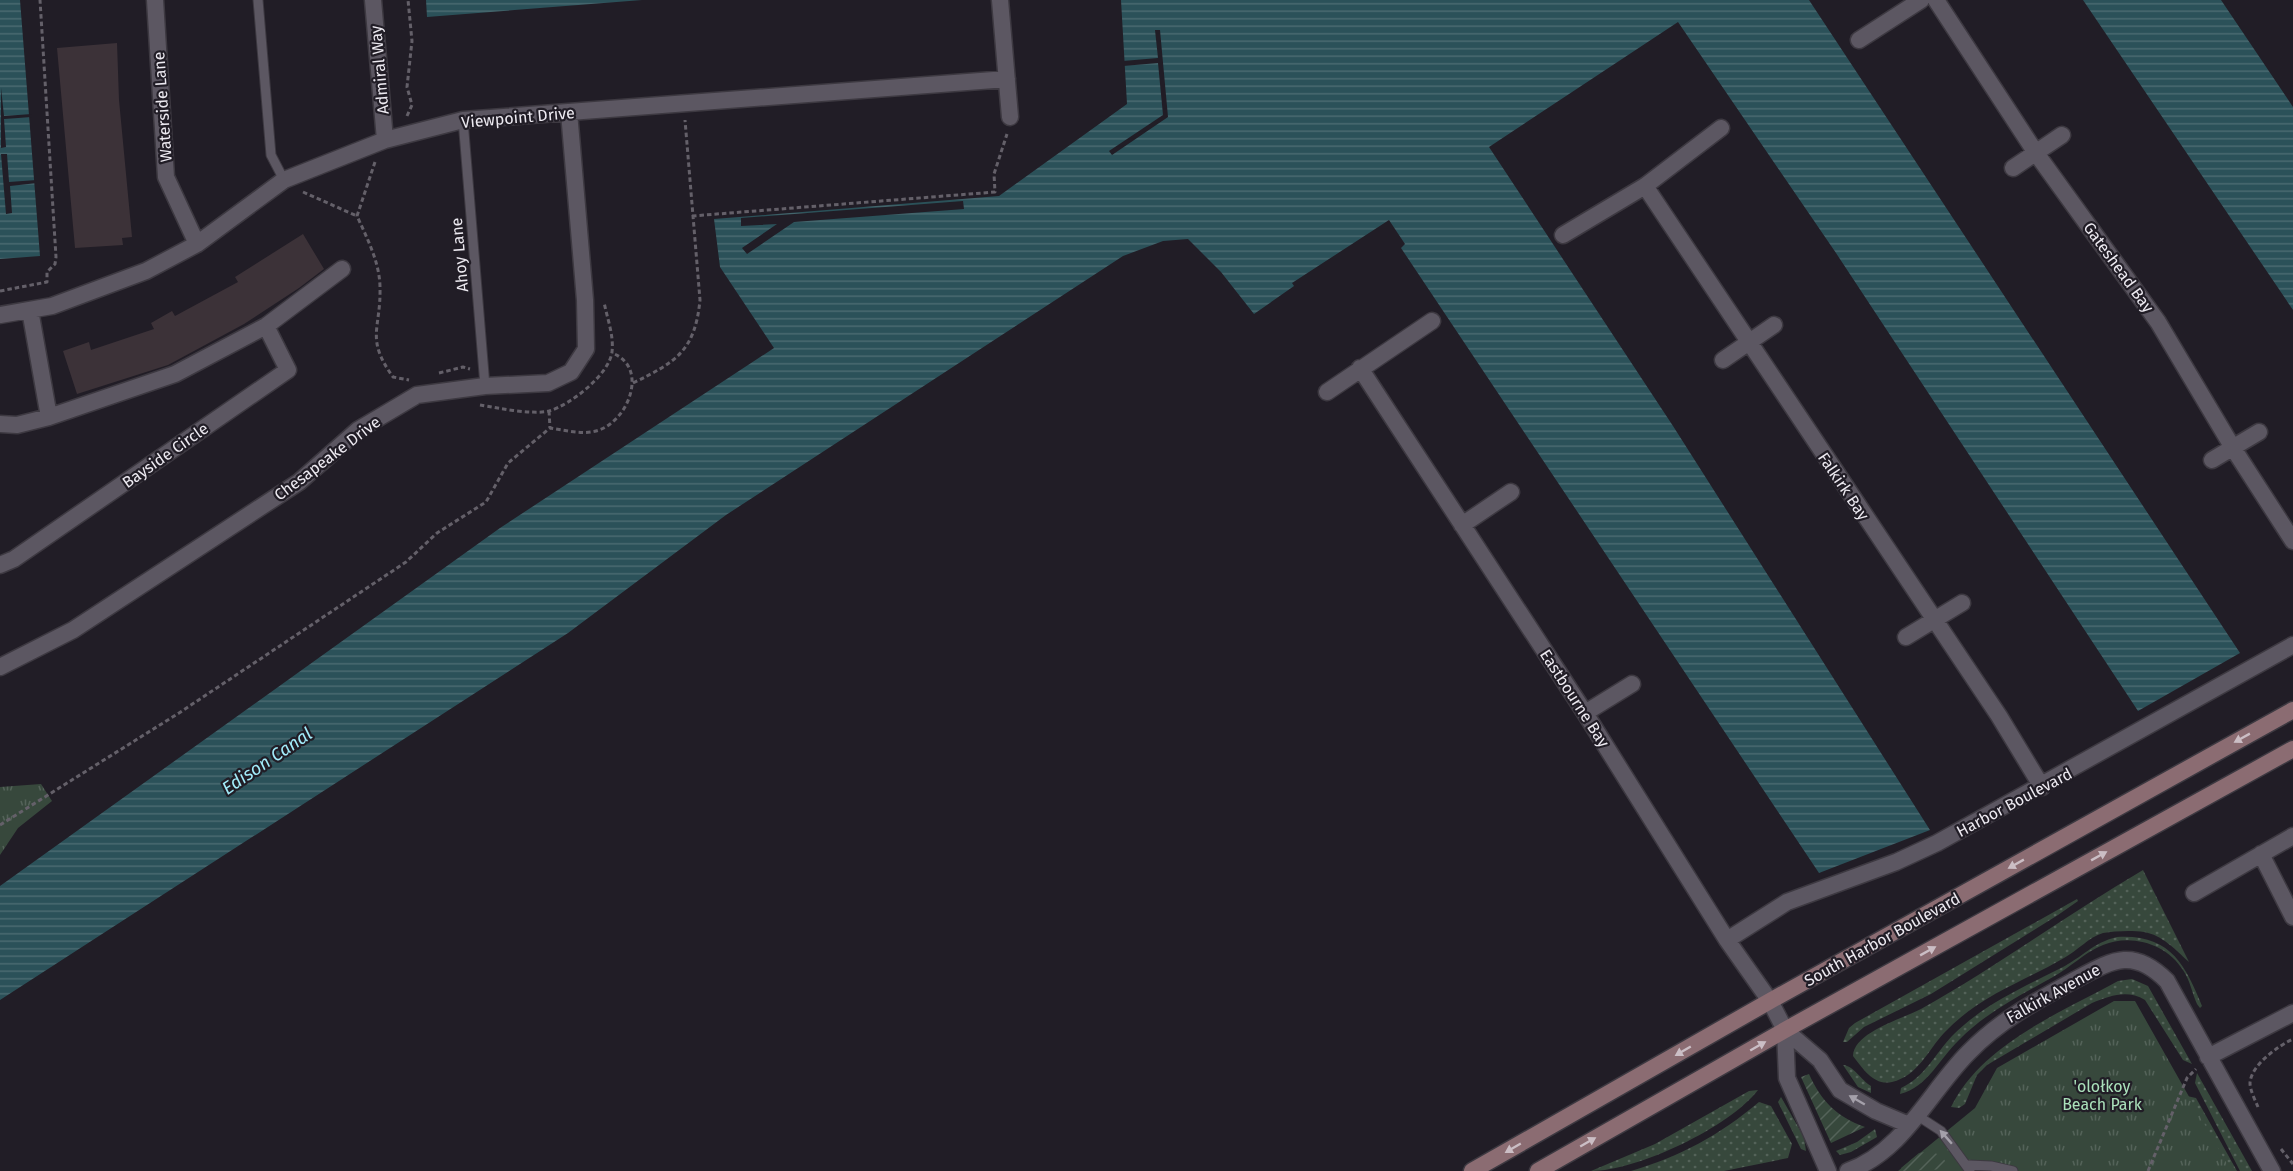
<svg xmlns="http://www.w3.org/2000/svg" width="2293" height="1171" font-family="'Fira Sans',sans-serif">
<style>
.grass{fill:url(#grass-dots)}
.park{fill:url(#park-tufts)}
.garden{fill:url(#garden-furrows)}
.water{fill:url(#water-rules)}
.pier{fill:#211d26}
.building{fill:#3c3238}
.lines{fill:none;stroke-linecap:round;stroke-linejoin:round}
.service-casing{stroke:#3d3941;stroke-width:11}
.minor-casing{stroke:#3d3941;stroke-width:19}
.secondary-casing{stroke:#3d3941;stroke-width:19}
.path{stroke:#646069;stroke-width:3;stroke-dasharray:4.5 3;stroke-linecap:butt}
.service{stroke:#5c5762;stroke-width:9}
.minor{stroke:#5c5762;stroke-width:16}
.secondary{stroke:#8b6c72;stroke-width:16}
.oneway{fill:#cbbec5}
.oneway2{fill:#a4a0aa}
.labels{text-anchor:middle;stroke-width:4.5;stroke-linejoin:round;paint-order:stroke}
.street-label{font-size:16px;fill:#edeaf1;stroke:#211d26}
.park-label{font-size:16px;fill:#abe1bb;stroke:#211d26}
.water-label{font-size:18px;font-style:italic;fill:#a2ecfa;stroke:#211d26}
</style>
<defs>
<pattern id="grass-dots" width="8" height="8" patternUnits="userSpaceOnUse" patternTransform="scale(1.5)"><rect width="8" height="8" fill="#37483c"/><path d="M2 2h.1M6 6h.1" fill="none" stroke="#546359" stroke-width="1.8" stroke-linecap="round"/></pattern>
<pattern id="park-tufts" width="24" height="20" patternUnits="userSpaceOnUse" patternTransform="scale(1.5)"><rect width="24" height="20" fill="#37483c"/><path d="M3 7l-1-3M5 7V3M7 7l1-3M15 17l-1-3M17 17v-4M19 17l1-3" fill="none" stroke="#546359"/></pattern>
<pattern id="garden-furrows" width="10" height="10" patternUnits="userSpaceOnUse" patternTransform="scale(1.5)"><rect width="10" height="10" fill="#37483c"/><path d="M-1 1l2-2M0 10L10 0M9 11l2-2" fill="none" stroke="#546359"/></pattern>
<pattern id="water-rules" width="6" height="5" patternUnits="userSpaceOnUse" patternTransform="scale(1.5)"><rect width="6" height="5" fill="#2b5159"/><path d="M0 2.5h6" fill="none" stroke="#4a6a71"/></pattern>
</defs>
<rect width="100%" height="100%" fill="#211d26"/>
<!-- grass -->
<path class="grass" d="M2143,870L2189,962C2176,950 2162,935 2144,932C2132,930 2114,931 2103,933C2089,937 2077,951 2064,958C2021,983 1980,995 1944,1033C1928,1050 1918,1076 1892,1082C1874,1086 1863,1069 1853,1056C1854,1032 1902,1019 1921,1009C1998,966 2068,914 2143,870Z
M2077,899L2078,901L2058,915L1931,994L1864,1027L1847,1042H1843L1849,1028L1855,1023Z
M2117,937C2170,934 2185,964 2202,1006L2200,1008L2197,1004C2192,993 2190,980 2183,970C2167,944 2131,933 2103,945C2085,952 2071,967 2053,977C2021,995 1985,1013 1959,1040C1939,1059 1928,1087 1900,1094L1901,1088C1925,1077 1935,1054 1952,1036C1984,1004 2022,988 2061,968C2083,957 2092,943 2117,937Z
M2132,979L2148,986L2192,1064L2183,1060L2145,1000C2127,989 2110,996 2092,1003L1987,1065L1977,1075L1965,1104L1959,1108L1951,1107C1982,1044 2060,1013 2118,981Z
M1843,1065C1854,1066 1861,1080 1871,1086V1093L1858,1087Z
M2197,1073L2252,1171H2240L2195,1083Z
M1758,1090C1730,1127 1637,1171 1591,1171L1655,1144L1749,1091Z
M2187,1096L2196,1098L2237,1171H2219Z
M1781,1097L1804,1137L1806,1151L1801,1149L1778,1102Z
M1759,1102L1771,1106L1792,1144L1788,1158L1724,1171H1631C1679,1157 1720,1135 1759,1102Z
M1875,1129L1877,1137L1851,1152L1840,1155L1836,1151L1857,1142Z"/>
<!-- park -->
<path class="park" d="M41,784L52,801L18,828L0,855V787Z
M2114,1001H2135L2231,1171H1898L1975,1108L1997,1068Z"/>
<!-- garden -->
<path class="garden" d="M1809,1074C1821,1101 1837,1117 1865,1127L1831,1143L1801,1077Z
M1930,1151L1942,1156L1950,1169L1902,1171L1901,1168L1919,1153Z"/>
<!-- water -->
<path class="water" d="M0,0H20L40,256L0,259Z
M426,0H642L427,17Z
M1121,0H1809L2240,653L2138,711L1836,253L1678,22L1489,147L1673,426L1930,830L1819,873L1401,248L1405,244L1389,220L1292,283L1294,286L1254,314L1221,272L1188,239L1163,241L1123,256L726,515L568,633L0,1000V886L500,528L774,348L720,267L714,219L999,196L1127,104Z
M2083,0H2221L2293,107V310Z"/>
<!-- pier -->
<path class="pier" d="M1155,30H1160L1168,117L1112,155L1109,151L1163,115L1158,63L1123,66V61L1158,58Z
M1,88L4,116L32,114V117L4,119L6,147L1,148Z
M1,154H7L9,182L37,180V183L10,186L12,213L6,214Z
M963,201L964,209L794,222L747,254L742,248L777,224L741,226V218Z"/>
<!-- building -->
<path class="building" d="M117,43L119,100L132,237L122,238L123,245L75,248L57,48Z
M303,234L324,269L299,288L244,324L168,365L77,394L63,351L89,342L91,350L154,329L151,323L172,311L175,316L238,282L235,277Z"/>
<g class="lines">
<!-- service casing -->
<g class="service-casing">
<path id="service" d="M258,0L271,155L284,180
M463,120L485,386
M1918,1116L1941,1131L1970,1171
M1969,1165L1991,1166L2013,1171"/>
</g>
<!-- minor casing -->
<g class="minor-casing">
<path id="minor" d="M155,0L166,177L197,244
M373,0L385,140
M1000,0L1010,117
M1936,0L2036,153L2158,322L2233,448L2293,541
M1859,40L1921,0
M2013,168L2062,135
M1645,186L1999,716L2042,787
M1563,235L1645,186L1721,128
M30,310L49,417
M0,315L52,306L146,271L197,244L284,180L385,140L463,120L1007,79
M1723,360L1774,325
M1360,368L1585,713L1727,940L1770,1001L1785,1030L1820,1060L1840,1090L1876,1111L1909,1125
M1327,392L1432,321
M0,424L17,425L49,417L175,374L266,326L342,269
M2212,460L2259,432
M1462,525L1511,492
M0,565L14,559L288,370L266,326
M1906,637L1962,603
M0,667L73,630L299,482L358,430L417,395L485,386L548,383L571,372L586,349L585,300L569,112
M1585,713L1632,684
M2261,854L2293,917
M2194,893L2293,836
M1727,940L1787,902L1896,862L1937,843L2293,645
M1785,1030L1787,1078L1828,1171
M2208,1057L2293,1013
M1848,1171C1903,1152 1930,1091 1968,1053C1999,1021 2034,1002 2073,981C2111,961 2132,946 2167,981L2272,1171"/>
</g>
<!-- secondary casing -->
<g class="secondary-casing">
<path id="secondary" d="M1472,1171L1770,1001L2293,710
M1538,1171L1785,1030L2293,749"/>
</g>
<!-- path -->
<path class="path" d="M407,116L412,105L407,87L412,41L408,0
M375,162L357,216C367,238 380,263 380,288C381,329 365,338 393,377L409,380
M303,192L357,216
M692,216L995,192L994,174L1007,134
M0,291L47,282V272L55,264L56,257L40,0
M439,373L463,367L470,369
M633,383C676,362 695,351 700,300L685,120
M480,405C497,408 533,415 549,411C570,405 609,375 612,352C614,335 607,318 604,302
M549,411L550,428
M0,825L179,713L406,562L437,533L486,502L508,463L550,428C564,430 582,435 596,431C628,423 650,367 612,353
M2258,1107C2255,1100 2250,1090 2250,1083C2251,1065 2278,1046 2293,1039
M2281,1149L2293,1164
M2148,1171L2187,1078L2196,1069"/>
<!-- service -->
<use href="#service" class="service"/>
<!-- minor -->
<use href="#minor" class="minor"/>
<!-- secondary -->
<use href="#secondary" class="secondary"/>
</g>
<!-- one-way arrows -->
<defs><path id="oneway-solid" d="M-6-.8H1V-3.2L6.5 0L1 3.2V.8H-6Z" transform="scale(1.5)"/></defs>
<g class="oneway">
<use href="#oneway-solid" transform="translate(2242 738) rotate(151)"/>
<use href="#oneway-solid" transform="translate(2099 856) rotate(-29)"/>
<use href="#oneway-solid" transform="translate(2016 864) rotate(151)"/>
<use href="#oneway-solid" transform="translate(1928 951) rotate(-29)"/>
<use href="#oneway-solid" transform="translate(1758 1046) rotate(-30)"/>
<use href="#oneway-solid" transform="translate(1683 1051) rotate(150)"/>
<use href="#oneway-solid" transform="translate(1588 1142) rotate(-30)"/>
<use href="#oneway-solid" transform="translate(1513 1148) rotate(150)"/>
</g>
<g class="oneway2">
<use href="#oneway-solid" transform="translate(1857 1100) rotate(-150)"/>
<use href="#oneway-solid" transform="translate(1946 1137) rotate(-131)"/>
</g>
<g class="labels">
<!-- street labels -->
<g class="street-label">
<text transform="translate(379 70) rotate(-95)" y="6">Admiral Way</text>
<text transform="translate(162 107) rotate(-94)" y="6">Waterside Lane</text>
<text transform="translate(518 117) rotate(-5)" y="6">Viewpoint Drive</text>
<text transform="translate(459 255) rotate(-95)" y="6">Ahoy Lane</text>
<text transform="translate(2119 267) rotate(54)" y="6">Gateshead Bay</text>
<text transform="translate(165 455) rotate(-35)" y="6">Bayside Circle</text>
<text transform="translate(327 458) rotate(-37)" y="6">Chesapeake Drive</text>
<text transform="translate(1844 486) rotate(56)" y="6">Falkirk Bay</text>
<text transform="translate(1575 698) rotate(57)" y="6">Eastbourne Bay</text>
<text transform="translate(2014 802) rotate(-28)" y="6">Harbor Boulevard</text>
<text transform="translate(1882 939) rotate(-29)" y="6">South Harbor Boulevard</text>
<text transform="translate(2053 993) rotate(-29)" y="6">Falkirk Avenue</text>
</g>
<!-- park labels -->
<g class="park-label">
<text x="2102" y="1092">'olołkoy<tspan x="2102" dy="18">Beach Park</tspan></text>
</g>
<!-- water labels -->
<g class="water-label">
<text transform="translate(267 761) rotate(-34)" y="6">Edison Canal</text>
</g>
</g>
</svg>
